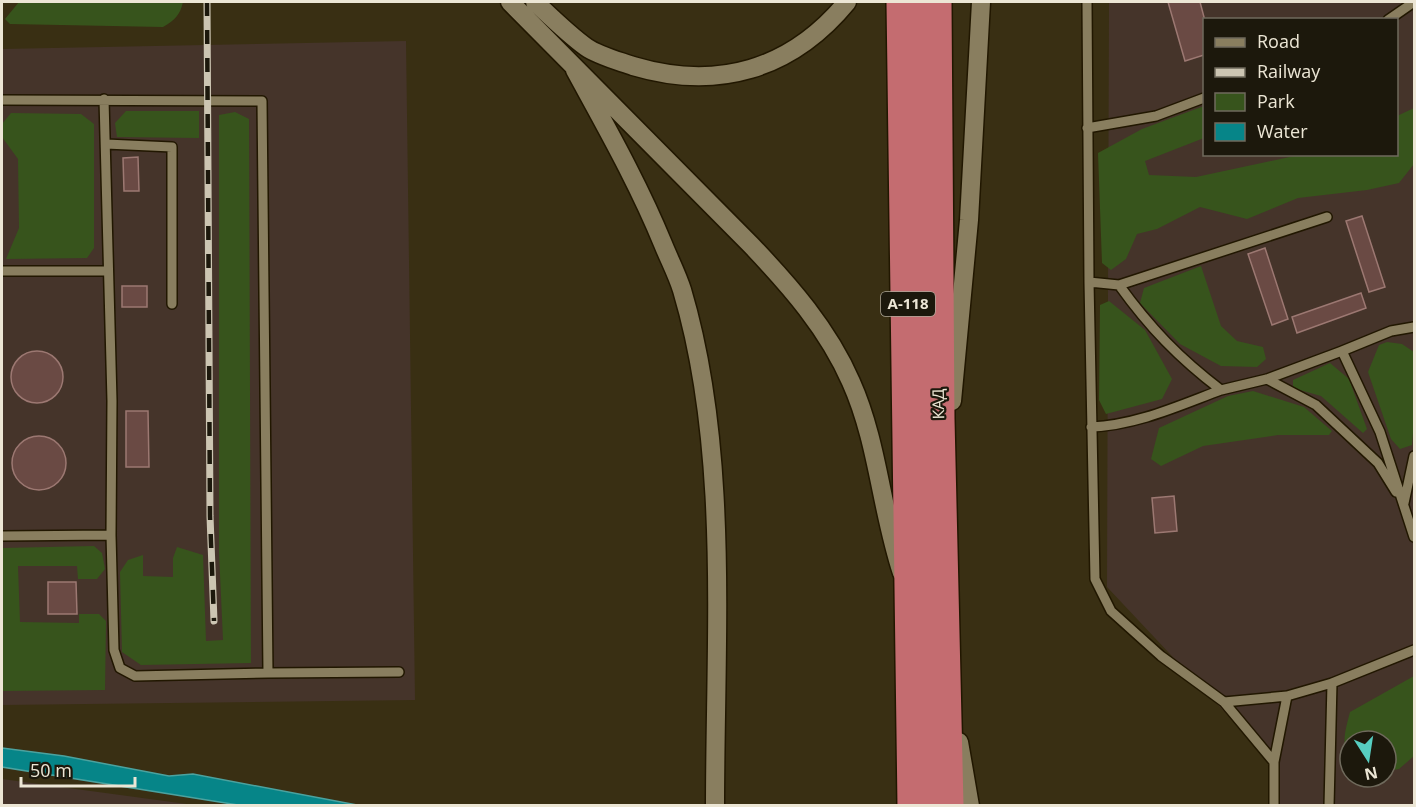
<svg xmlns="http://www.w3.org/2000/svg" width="1416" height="807" font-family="'Open Sans',sans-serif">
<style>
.industrial{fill:#45342a;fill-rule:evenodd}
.green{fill:#37541c}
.water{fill:#068588;stroke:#4ba29f;stroke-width:1.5}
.building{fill:#6a4a44;stroke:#9c7872;stroke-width:1.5}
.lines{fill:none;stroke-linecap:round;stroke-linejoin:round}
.lane-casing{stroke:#211700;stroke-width:12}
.street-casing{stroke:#211700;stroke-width:21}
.highway-casing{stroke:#211700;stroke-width:36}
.lane{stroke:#897e5f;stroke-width:9}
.street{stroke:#897e5f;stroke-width:18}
.highway{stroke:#c46c70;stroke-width:33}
.rail-casing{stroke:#ccc5b2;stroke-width:7}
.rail{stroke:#1c180c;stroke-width:4.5;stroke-dasharray:14;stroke-linecap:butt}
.labels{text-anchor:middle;stroke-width:4.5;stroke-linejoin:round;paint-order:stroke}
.shield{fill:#1c180c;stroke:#aea899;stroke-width:1.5}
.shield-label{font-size:15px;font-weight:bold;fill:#ece6d5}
.street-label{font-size:16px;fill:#ece6d5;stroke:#1c180c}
</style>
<rect width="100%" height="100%" fill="#392f13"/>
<!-- industrial -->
<path class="industrial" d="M1109,2H1414V805H1280L1278,769L1107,587ZM1204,20H1396V154H1204ZM1350,741H1386V777H1350Z
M406,41L415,700L2,705V49Z
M2,779L194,805H2Z"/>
<!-- green -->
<path class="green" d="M19,2H183C180,15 175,20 163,27L10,24L5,19Z
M1204,106V138L1145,161L1149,175L1196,177L1299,155L1396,154L1397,116L1414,108V164L1399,183L1367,190L1298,198L1247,219L1200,207L1157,229L1137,234L1126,259L1111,270L1102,263L1098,153L1142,129Z
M126,111H199V138L117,137L115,123Z
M235,112L249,119L251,663L141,665L122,652L120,572L128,560L143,555V576L173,577V558L177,547L203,555L206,641L223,640L219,552V115Z
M11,113L81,114L94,124V248L87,258L6,259L19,228L18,159L2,137V124Z
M1201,266L1221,326L1237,341L1263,347L1266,359L1257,367L1221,366L1180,344L1140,303L1144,288Z
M1109,301L1145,330L1172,379L1162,399L1106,414L1099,400L1100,305Z
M1387,342L1402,344L1414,352V421L1412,445L1400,449L1391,439L1368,372L1379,345Z
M1330,363L1349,379L1367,429L1363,433L1321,396L1293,388V380Z
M1253,391L1304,407L1332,431L1329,435H1278L1203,446L1161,466L1151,459L1159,428L1228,396Z
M94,546L102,553L105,569L97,579H78L77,566H18L20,622L79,623V614H99L106,621L105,690L2,691V548Z
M1414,676V756L1399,769L1386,771V741H1350V760C1340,745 1346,728 1350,712Z"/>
<!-- water -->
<path class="water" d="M2,748L64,756L169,776L193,774L357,805H238L2,767Z"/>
<!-- building -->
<path class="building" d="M1168,2H1200L1204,17V55L1185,61Z
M138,157L139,191H124L123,158Z
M1362,216L1385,287L1369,292L1346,221Z
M1265,248L1288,319L1272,325L1248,254Z
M122,286H147V307H122Z
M1361,293L1366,308L1297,333L1292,317Z
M11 377a26 26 0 1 1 52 0a26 26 0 1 1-52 0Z
M126,411H148L149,467H126Z
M12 463a27 27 0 1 1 54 0a27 27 0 1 1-54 0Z
M1174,496L1177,531L1155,533L1152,498Z
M48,582H76L77,614H48Z"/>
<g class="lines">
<!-- lane casing -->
<g class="lane-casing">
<path id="lane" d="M1087,2L1089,282L1095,579L1111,611L1161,656L1224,702L1274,762V806
M1388,20L1414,2
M104,99L112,401L111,535
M2,100L262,101L268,673L135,676L120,668L114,650L111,535L2,536
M1087,128L1156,116L1204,98
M106,144L172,147V304
M2,271H107
M1089,282L1119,285C1150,328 1179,358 1221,390L1267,379L1342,351L1380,432L1414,537
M1119,285L1327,217
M1342,351L1391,331L1414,327
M1267,379L1316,405L1378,463L1396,492
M1091,427C1137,425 1178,406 1221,390
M1404,503L1414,456
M268,673L399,672
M1224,702L1287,696
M1274,762L1287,696L1332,683L1414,650
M1329,806L1332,683"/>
</g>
<!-- street casing -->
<g class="street-casing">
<path id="street" d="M510,2L751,245C790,286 828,329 851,382C878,442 881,510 902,573
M535,2C551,17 568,34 586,47C599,56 619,61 633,66C717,91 791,70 847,2
M575,70C606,127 638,183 663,244C669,259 677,274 682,290C730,451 715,639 715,806
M952,401L969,220L981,2
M959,742L970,806"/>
</g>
<!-- highway casing -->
<g class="highway-casing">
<path id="highway" d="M903,2L914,806
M935,2L938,419L947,806"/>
</g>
<!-- lane -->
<use href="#lane" class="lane"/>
<!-- street -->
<use href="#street" class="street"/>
<!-- highway -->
<use href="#highway" class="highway"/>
<!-- rail casing -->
<g class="rail-casing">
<path id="rail" d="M207,2L210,516L214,621"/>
</g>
<!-- rail -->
<use href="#rail" class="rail"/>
</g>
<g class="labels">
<!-- shield labels -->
<rect class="shield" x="881" y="292" width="54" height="24" rx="4.5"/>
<g class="shield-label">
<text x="908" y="309">А-118</text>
</g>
<!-- street labels -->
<g class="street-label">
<text transform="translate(938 404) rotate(-91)" y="6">КАД</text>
</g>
</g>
<!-- border -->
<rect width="1416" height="807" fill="none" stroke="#ece6d5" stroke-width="6"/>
<!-- legend -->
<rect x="1203" y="18" width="195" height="138" fill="#1c180c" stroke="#6f6a5c" stroke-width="1.5"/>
<rect x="1215" y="38" width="30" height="9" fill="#897e5f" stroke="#6f6a5c" stroke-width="1.5"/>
<text x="1257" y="48" font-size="18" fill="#ece6d5">Road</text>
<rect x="1215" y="68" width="30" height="9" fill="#ccc5b2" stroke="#6f6a5c" stroke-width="1.5"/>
<text x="1257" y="78" font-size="18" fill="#ece6d5">Railway</text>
<rect x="1215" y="93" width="30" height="18" fill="#37541c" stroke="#6f6a5c" stroke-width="1.5"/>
<text x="1257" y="108" font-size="18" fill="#ece6d5">Park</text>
<rect x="1215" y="123" width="30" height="18" fill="#068588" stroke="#6f6a5c" stroke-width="1.5"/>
<text x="1257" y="138" font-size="18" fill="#ece6d5">Water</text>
<!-- north arrow -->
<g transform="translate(1368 759) rotate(168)"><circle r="28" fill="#1c180c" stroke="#6f6a5c" stroke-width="1.5"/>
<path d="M0-4.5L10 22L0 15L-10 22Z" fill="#57cec1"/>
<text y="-9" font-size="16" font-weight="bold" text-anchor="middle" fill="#ece6d5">N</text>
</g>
<!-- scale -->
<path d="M21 777v9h114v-9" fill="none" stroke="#ece6d5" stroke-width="3"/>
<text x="30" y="777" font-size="18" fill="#ece6d5" stroke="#1c180c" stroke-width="4.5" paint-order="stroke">50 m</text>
</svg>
